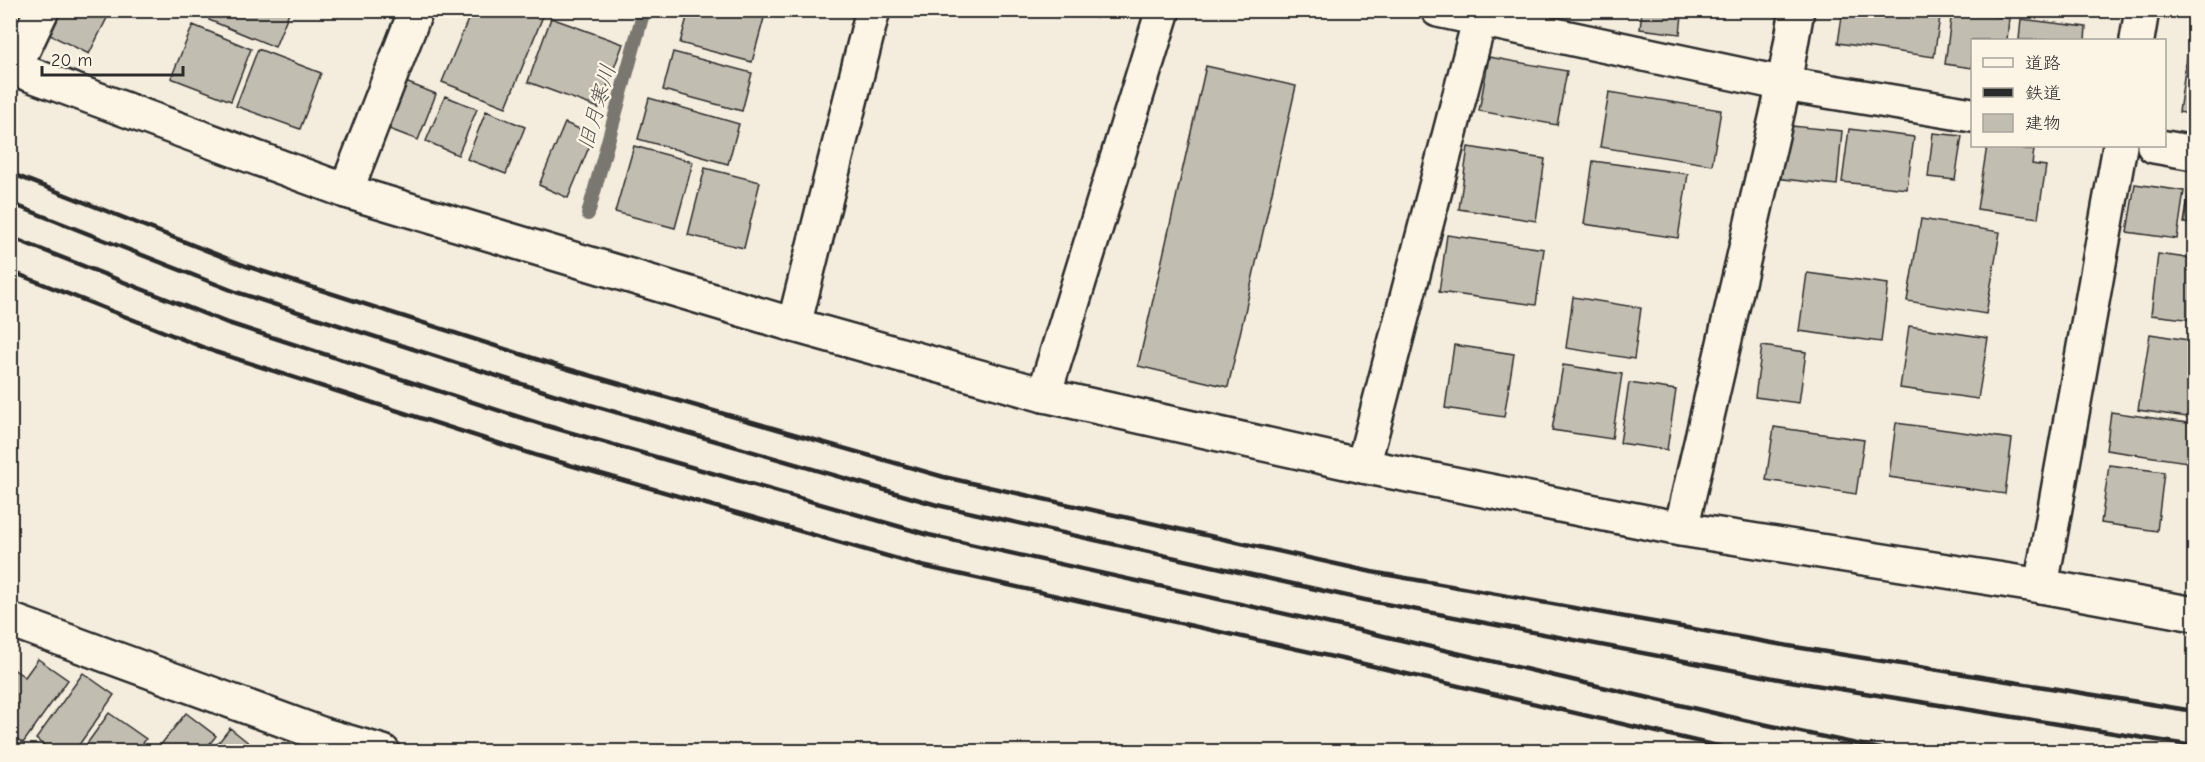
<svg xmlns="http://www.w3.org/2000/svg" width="2205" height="762" font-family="'Comic Neue','Klee One',sans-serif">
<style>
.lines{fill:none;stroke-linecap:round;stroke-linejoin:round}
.stream{stroke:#7a7771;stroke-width:14}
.building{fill:#c2bdb1;stroke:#2b2b2b;stroke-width:1.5}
.minor-casing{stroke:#2b2b2b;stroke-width:38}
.tertiary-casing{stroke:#2b2b2b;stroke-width:38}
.minor{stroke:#fcf5e5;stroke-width:33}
.tertiary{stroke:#fcf5e5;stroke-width:33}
.rail{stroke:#2b2b2b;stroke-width:4.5}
.labels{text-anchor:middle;stroke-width:4.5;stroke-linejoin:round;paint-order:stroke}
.water-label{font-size:22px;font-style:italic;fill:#595754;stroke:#fcf5e5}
</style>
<rect width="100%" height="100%" fill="#f4edde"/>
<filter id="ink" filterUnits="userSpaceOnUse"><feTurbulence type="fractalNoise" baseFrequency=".0167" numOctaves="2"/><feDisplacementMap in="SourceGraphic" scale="12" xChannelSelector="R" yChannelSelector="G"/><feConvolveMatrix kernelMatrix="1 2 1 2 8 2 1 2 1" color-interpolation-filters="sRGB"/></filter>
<g filter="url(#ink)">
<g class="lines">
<!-- stream -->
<path class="stream" d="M588,214L644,10"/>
</g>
<!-- building -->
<path class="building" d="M62,10H111L89,54L50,35Z
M213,10H290L275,47L209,20Z
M472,10H531L543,16L506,107L442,82Z
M689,10H735L764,18L752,62L680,43Z
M1066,10H1098L1096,18Z
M1642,10H1707V18L1682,15L1680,34L1640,29Z
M1843,10H1941L1934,57L1838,43Z
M1952,11L2009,18L2007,40H1972V68L1945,64Z
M551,18L623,44L599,108L528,82Z
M2021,19L2086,27L2085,40H2019Z
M193,25L251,49L231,101L171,78Z
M2189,42H2194V115L2179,112Z
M258,49L321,73L300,129L236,106Z
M673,52L752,73L742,111L663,90Z
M1489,57L1567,71L1557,125L1479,111Z
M1206,66L1296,86L1228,387L1138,366Z
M403,81L436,94L418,140L384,127Z
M1609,92L1721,110L1712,165L1600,147Z
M445,96L477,109L458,155L426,141Z
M649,98L739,124L728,164L638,139Z
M486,111L525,127L506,174L467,159Z
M565,123L594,135L568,198L539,185Z
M1781,125L1842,131L1837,185L1774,178Z
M1849,129L1914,137L1907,189L1842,182Z
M1933,133L1962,136L1955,180L1928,177Z
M634,146L693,162L675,228L615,212Z
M1987,146H2005L2034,150L2032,164L2046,166L2038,218L1977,209Z
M1468,147L1545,159L1536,221L1459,209Z
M1593,161L1688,174L1678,238L1584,224Z
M705,168L760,182L744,248L688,235Z
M2191,178L2194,179V224L2184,223Z
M2135,184L2184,191L2177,239L2127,232Z
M1921,219L2000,232L1986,314L1907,301Z
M1447,235L1544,249L1536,305L1439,292Z
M2158,254L2194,259V320L2151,315Z
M1807,273L1888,284L1881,342L1799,331Z
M1573,297L1641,308L1634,359L1566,348Z
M1909,326L1988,338L1978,399L1900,388Z
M2150,334L2194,341V418L2138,410Z
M1454,345L1514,354L1504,417L1445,408Z
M1762,346L1806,352L1799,403L1755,397Z
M1563,365L1622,374L1612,439L1552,430Z
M1629,383L1676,390L1667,450L1620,443Z
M2111,412L2194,424V463L2106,450Z
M1896,423L2012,439L2005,494L1889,477Z
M1774,427L1864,440L1856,494L1766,480Z
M2109,465L2164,472L2157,531L2101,523Z
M38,659L68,680L23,743L10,734V667L25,677Z
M83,673L114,695L74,752H52L36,739Z
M109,713L146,739L137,752H81Z
M186,713L216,736L203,752H155Z
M230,728L260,752H211Z"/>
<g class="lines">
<!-- minor casing -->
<g class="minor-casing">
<path id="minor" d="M1438,10L1784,84L1972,115
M2137,40L2142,10
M14,69L42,10
M2154,146L2194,153
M346,191L416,10
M794,325L873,10
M1044,395L1163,10
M1363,466L1482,10
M1681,529L1784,84L1797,10
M2041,586L2120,146"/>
</g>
<!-- tertiary casing -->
<g class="tertiary-casing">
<path id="tertiary" d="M10,67L346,191L794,325L1044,395L1363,466L1681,529L2041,586L2194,614
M10,620L324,735L383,752"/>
</g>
<!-- minor -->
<use href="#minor" class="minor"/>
<!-- tertiary -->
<use href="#tertiary" class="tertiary"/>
<!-- rail -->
<path class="rail" d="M10,173L246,266L561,367L944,477L1372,572L1789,646L2194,711
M10,203L236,292L553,394L937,505L1365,600L1784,680L2194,746
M10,237L225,322L544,425L929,535L1358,630L1744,720L1895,752
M10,271L215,352L535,455L922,566L1351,661L1743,752"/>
</g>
</g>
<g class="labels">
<!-- water labels -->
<g class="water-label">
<text transform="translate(596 107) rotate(-74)" y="8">旧月寒川</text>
</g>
</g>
<!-- margin -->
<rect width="2205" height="762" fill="none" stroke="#fcf5e5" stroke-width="36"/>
<rect x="18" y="18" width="2169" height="726" fill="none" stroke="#2b2b2b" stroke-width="2" filter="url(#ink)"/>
<!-- legend -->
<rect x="1971" y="39" width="195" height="108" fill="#fcf5e5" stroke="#a8a49b" stroke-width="1.5"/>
<rect x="1983" y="58" width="30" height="9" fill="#fcf5e5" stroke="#a8a49b" stroke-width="1.5"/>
<text x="2025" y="69" font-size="18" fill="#2b2b2b">道路</text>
<rect x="1983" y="88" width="30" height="9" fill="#2b2b2b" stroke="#a8a49b" stroke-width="1.5"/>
<text x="2025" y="99" font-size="18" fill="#2b2b2b">鉄道</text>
<rect x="1983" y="114" width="30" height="18" fill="#c2bdb1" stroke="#a8a49b" stroke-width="1.5"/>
<text x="2025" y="129" font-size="18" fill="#2b2b2b">建物</text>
<!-- scale -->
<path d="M42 66v9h141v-9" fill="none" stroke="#2b2b2b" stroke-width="3"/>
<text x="51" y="66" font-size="18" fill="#2b2b2b" stroke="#fcf5e5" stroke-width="4.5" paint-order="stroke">20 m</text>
</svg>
